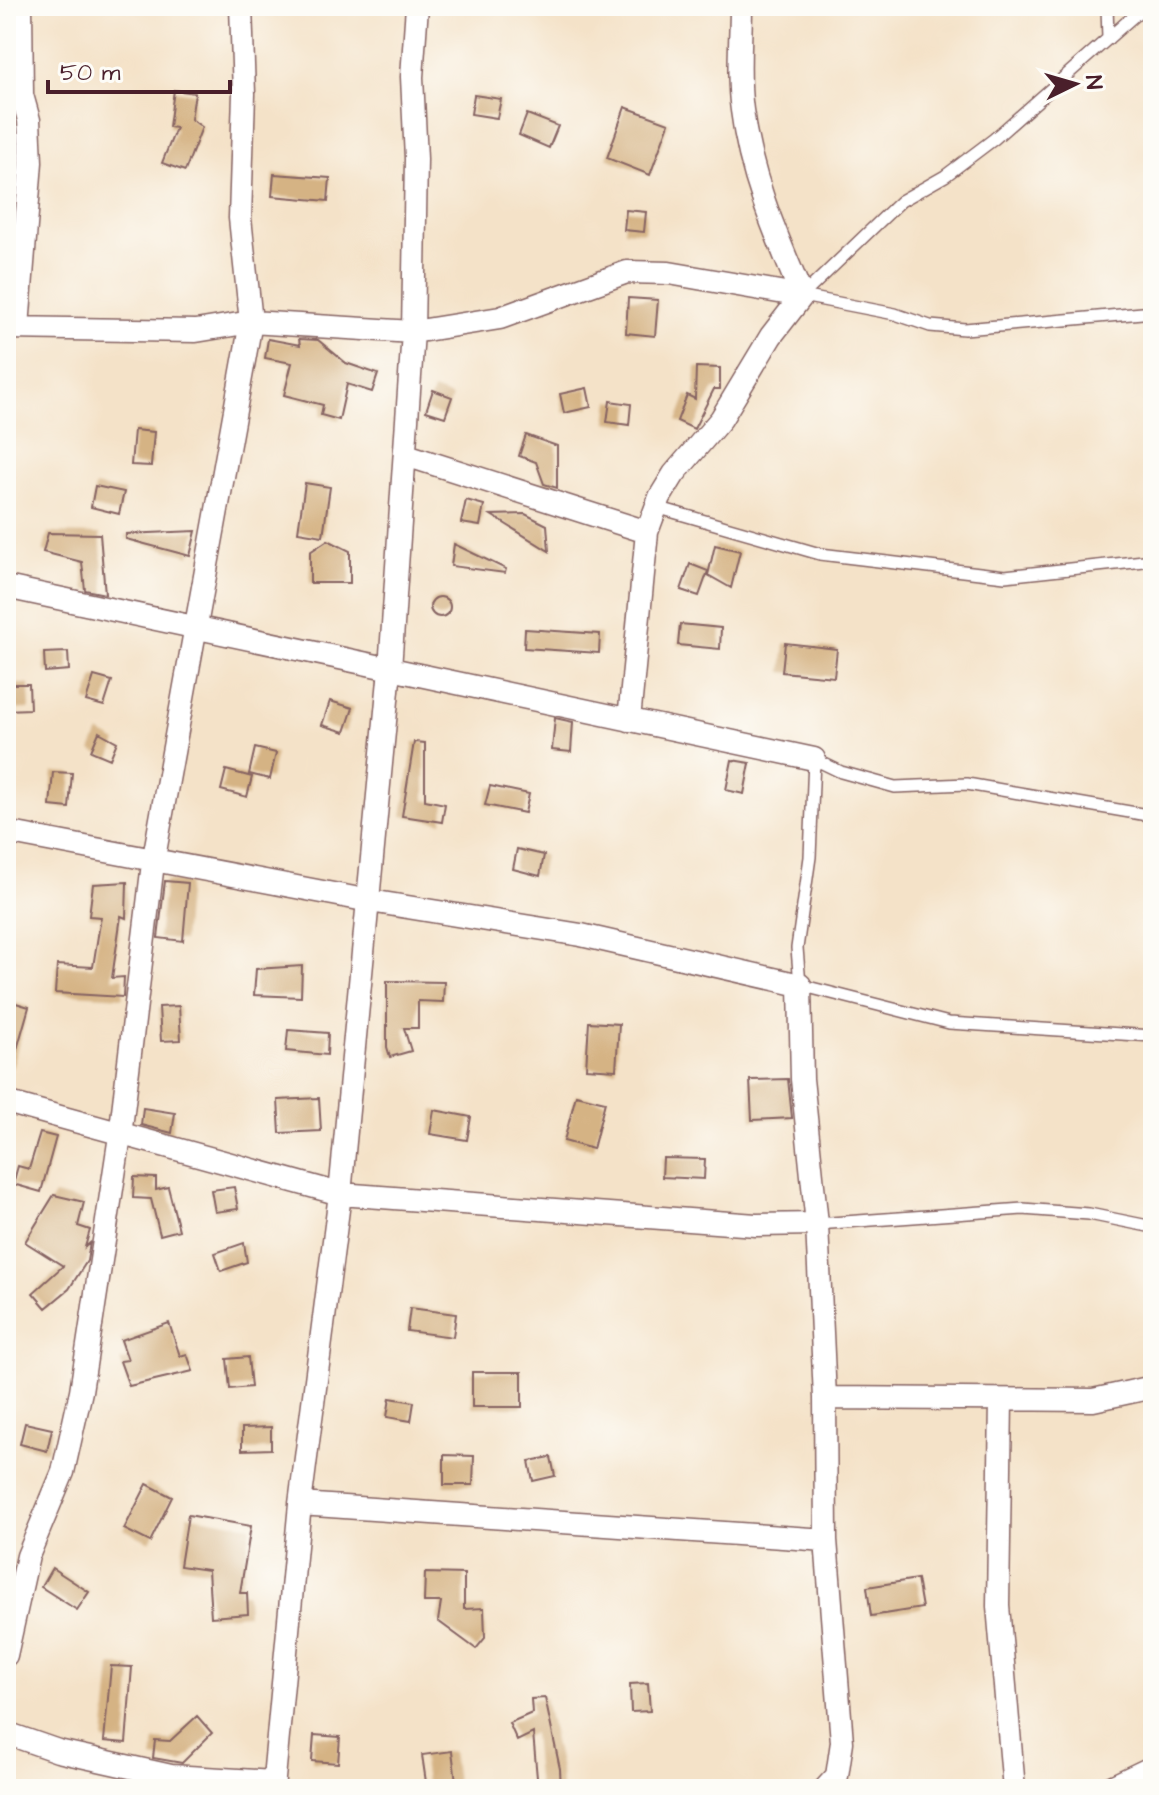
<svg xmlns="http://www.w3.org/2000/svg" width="1159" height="1795" font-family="'Architects Daughter',sans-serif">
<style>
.building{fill:#d5b384}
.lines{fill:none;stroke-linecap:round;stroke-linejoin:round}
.lane-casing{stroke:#866362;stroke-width:14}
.street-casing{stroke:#866362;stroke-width:25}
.lane{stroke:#fff;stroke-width:11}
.street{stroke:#fff;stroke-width:22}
</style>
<rect width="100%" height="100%" fill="#fdfcf7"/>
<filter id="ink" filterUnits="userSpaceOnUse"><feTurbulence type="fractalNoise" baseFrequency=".0125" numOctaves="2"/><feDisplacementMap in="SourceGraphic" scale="16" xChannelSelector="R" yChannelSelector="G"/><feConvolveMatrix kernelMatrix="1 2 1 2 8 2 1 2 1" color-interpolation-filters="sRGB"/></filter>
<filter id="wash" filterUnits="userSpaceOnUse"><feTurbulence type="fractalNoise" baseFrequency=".006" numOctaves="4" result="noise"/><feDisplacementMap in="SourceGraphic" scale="32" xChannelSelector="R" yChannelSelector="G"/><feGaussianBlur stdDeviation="1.8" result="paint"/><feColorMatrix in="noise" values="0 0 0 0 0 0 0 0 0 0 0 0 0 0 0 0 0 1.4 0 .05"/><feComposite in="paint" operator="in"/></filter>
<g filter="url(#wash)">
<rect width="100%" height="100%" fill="#f4e2c8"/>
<g id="blocks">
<!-- building -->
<path class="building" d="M174,90L195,93L191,119L202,127L185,171L162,163L176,128L169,127Z
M474,95L501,99L497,118L471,114Z
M625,107L669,123L650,175L607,158Z
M527,114L558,126L549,148L519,135Z
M6,127L16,131L17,162L8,188Z
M274,174L330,178L328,201L272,196Z
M626,210L646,212L644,232L624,230Z
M628,298L658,300L655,336L626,333Z
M268,339L300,345L299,339L318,340L346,363L378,374L372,392L347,384L339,420L321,415L323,405L284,395L292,363L265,358Z
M696,367L720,368V389H714L694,429L677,421L687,395L695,399Z
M587,388L591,407L564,413L560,394Z
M433,390L452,397L445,417L426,411Z
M610,401L631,404L629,425L607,422Z
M134,430L154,432L151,466L131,465Z
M526,435L557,446V488L544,484L536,462L519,456Z
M305,483L330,487L323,536L298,532Z
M95,486L124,492L119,514L91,507Z
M466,500L484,505L480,526L461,523Z
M525,514L547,525L549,551L491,515Z
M196,531L190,556L126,539V534Z
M48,533L100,534L105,594L85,590L82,562L43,552Z
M328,540L350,551V583H310V552Z
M454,544L506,569L505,573L451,566Z
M715,545L740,551L731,588L708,575Z
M690,564L708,571L699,596L681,590Z
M430 607a10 10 0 1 1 20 0a10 10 0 1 1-20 0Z
M680,624L721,628L720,649L678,645Z
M525,629L600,634L599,653L524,648Z
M785,643L837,649L834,677L782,672Z
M68,652L69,670L45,672L44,653Z
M94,676L112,681L104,706L86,701Z
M6,684H29L30,709L6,710Z
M330,701L353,708L345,732L322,725Z
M555,718L573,722L571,752L552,750Z
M99,732L117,742L110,759L91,751Z
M414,742L425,743V800L445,804L442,822L402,816Z
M255,748L276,753L270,779L249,774Z
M732,760L750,763L744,794L726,790Z
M226,770L252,777L247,797L221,790Z
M53,772L72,773L69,808L50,806Z
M490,786L529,794L525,813L485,805Z
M517,849L544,855L540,876L513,869Z
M165,881L188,883L183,941L158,938Z
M127,882L126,918L121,916L112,978L124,977L123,997L55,993L57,965L93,967L101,917L89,916L93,884Z
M302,966L301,997L254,995L256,969Z
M387,981L444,982L443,1002L418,1001V1028H404L411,1051L390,1057L387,1047Z
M6,1000L29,1007L12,1067H6Z
M179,1006L181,1040L161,1041L159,1007Z
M589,1022L619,1024L616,1070L586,1068Z
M288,1030L328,1033L327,1055L286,1051Z
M788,1079L792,1118L752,1120L750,1080Z
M576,1095L605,1102L593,1149L564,1141Z
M319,1098L321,1131L280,1133L278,1100Z
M143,1108L175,1113L172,1133L141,1125Z
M434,1110L471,1117L467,1140L430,1134Z
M40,1133L56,1137L41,1192L13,1184L18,1166L29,1169Z
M663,1158L705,1159L704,1179L662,1177Z
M134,1177L156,1178V1190L168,1187L179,1230L160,1235L151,1199L133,1198Z
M234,1187L238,1209L215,1212L211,1190Z
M54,1195L84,1202L78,1226L90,1230L85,1247L90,1243L87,1261L69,1289L46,1308L33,1293L63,1266L25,1242Z
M244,1243L247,1262L221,1271L215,1253Z
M410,1308L456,1314L453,1337L407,1331Z
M169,1323L180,1356L187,1354L193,1371L129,1386L120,1361L128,1360L121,1340Z
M248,1357L251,1387L230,1389L227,1359Z
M472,1372H522V1407H472Z
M390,1398L414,1402L411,1421L387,1417Z
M25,1423L52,1429L47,1451L20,1444Z
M271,1427V1449L242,1450V1428Z
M444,1455L474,1456L473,1485H444Z
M551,1457L555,1476L533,1481L529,1461Z
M147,1484L172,1497L150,1542L124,1529Z
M188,1515L251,1526L240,1593H247L248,1614L211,1617L208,1570L180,1566Z
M52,1568L89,1592L77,1610L41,1587Z
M425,1573L464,1574V1609L484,1608L485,1638L476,1649L438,1621L441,1602H424Z
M917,1579L922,1608L871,1616L867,1587Z
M111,1666L132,1667L126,1743L104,1741Z
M648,1683L650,1711L631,1712L630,1684Z
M545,1698L560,1769L561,1789H538L533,1733L517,1741L509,1723L532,1713L531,1699Z
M197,1716L212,1733L182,1763L153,1758L155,1740L170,1741Z
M314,1735L340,1737L338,1763L312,1761Z
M452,1751L457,1789H427L422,1755Z"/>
</g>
</g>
<g filter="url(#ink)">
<use href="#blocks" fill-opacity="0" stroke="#866362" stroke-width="2"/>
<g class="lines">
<!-- lane casing -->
<g class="lane-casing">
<path id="lane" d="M1107,6L1108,39
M802,296L901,201L945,176L994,139L1145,6
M802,296L895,314L930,326L965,329L1153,312
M656,507L820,554L1005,576L1153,560
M1153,816L967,784L895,787L841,772L814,759L810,857L797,948L800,985L949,1023L1153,1036
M817,1224L1023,1209L1089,1214L1153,1227"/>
</g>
<!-- street casing -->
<g class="street-casing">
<path id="street" d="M741,6C741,40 737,77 742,110C750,176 776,235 802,296
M18,327L31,162L29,120L22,95L21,6
M6,328L196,331L251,322L413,332L500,318L627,272L669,273L802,296
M406,455L647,532
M6,587L814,759
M629,720L647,532L660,497L674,474L721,419L771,336L802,296
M6,832L370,901L581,935L800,985L802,1079L817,1224L825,1398L826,1540L842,1742L837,1776L825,1789
M6,1102L340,1194L756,1225L817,1224
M825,1398L1093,1400L1153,1387
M1001,1400L998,1606L1014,1789
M300,1504L826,1540
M6,1655L28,1556L63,1472L81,1391L120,1136L153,863L251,322L240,218L244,94L241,6
M6,1733L58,1751L171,1776L274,1782
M273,1789L300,1504L340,1194L390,669L413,332L416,159L412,77L417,6
M1107,1789L1153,1767"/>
</g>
<!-- lane -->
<use href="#lane" class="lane"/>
<!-- street -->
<use href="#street" class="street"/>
</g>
</g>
<!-- margin -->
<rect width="1159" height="1795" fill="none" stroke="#fdfcf7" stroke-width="32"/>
<!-- north arrow -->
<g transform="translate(1075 84) rotate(85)" stroke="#fdfcf7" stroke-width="6" paint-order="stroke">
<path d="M0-6L14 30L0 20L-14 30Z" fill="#4a1f2b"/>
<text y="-12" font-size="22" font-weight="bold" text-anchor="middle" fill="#4a1f2b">N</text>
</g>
<!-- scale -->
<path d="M48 80v12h182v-12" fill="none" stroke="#4a1f2b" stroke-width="4"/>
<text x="60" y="80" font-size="24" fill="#4a1f2b" stroke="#fdfcf7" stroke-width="6" paint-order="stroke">50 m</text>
</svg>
